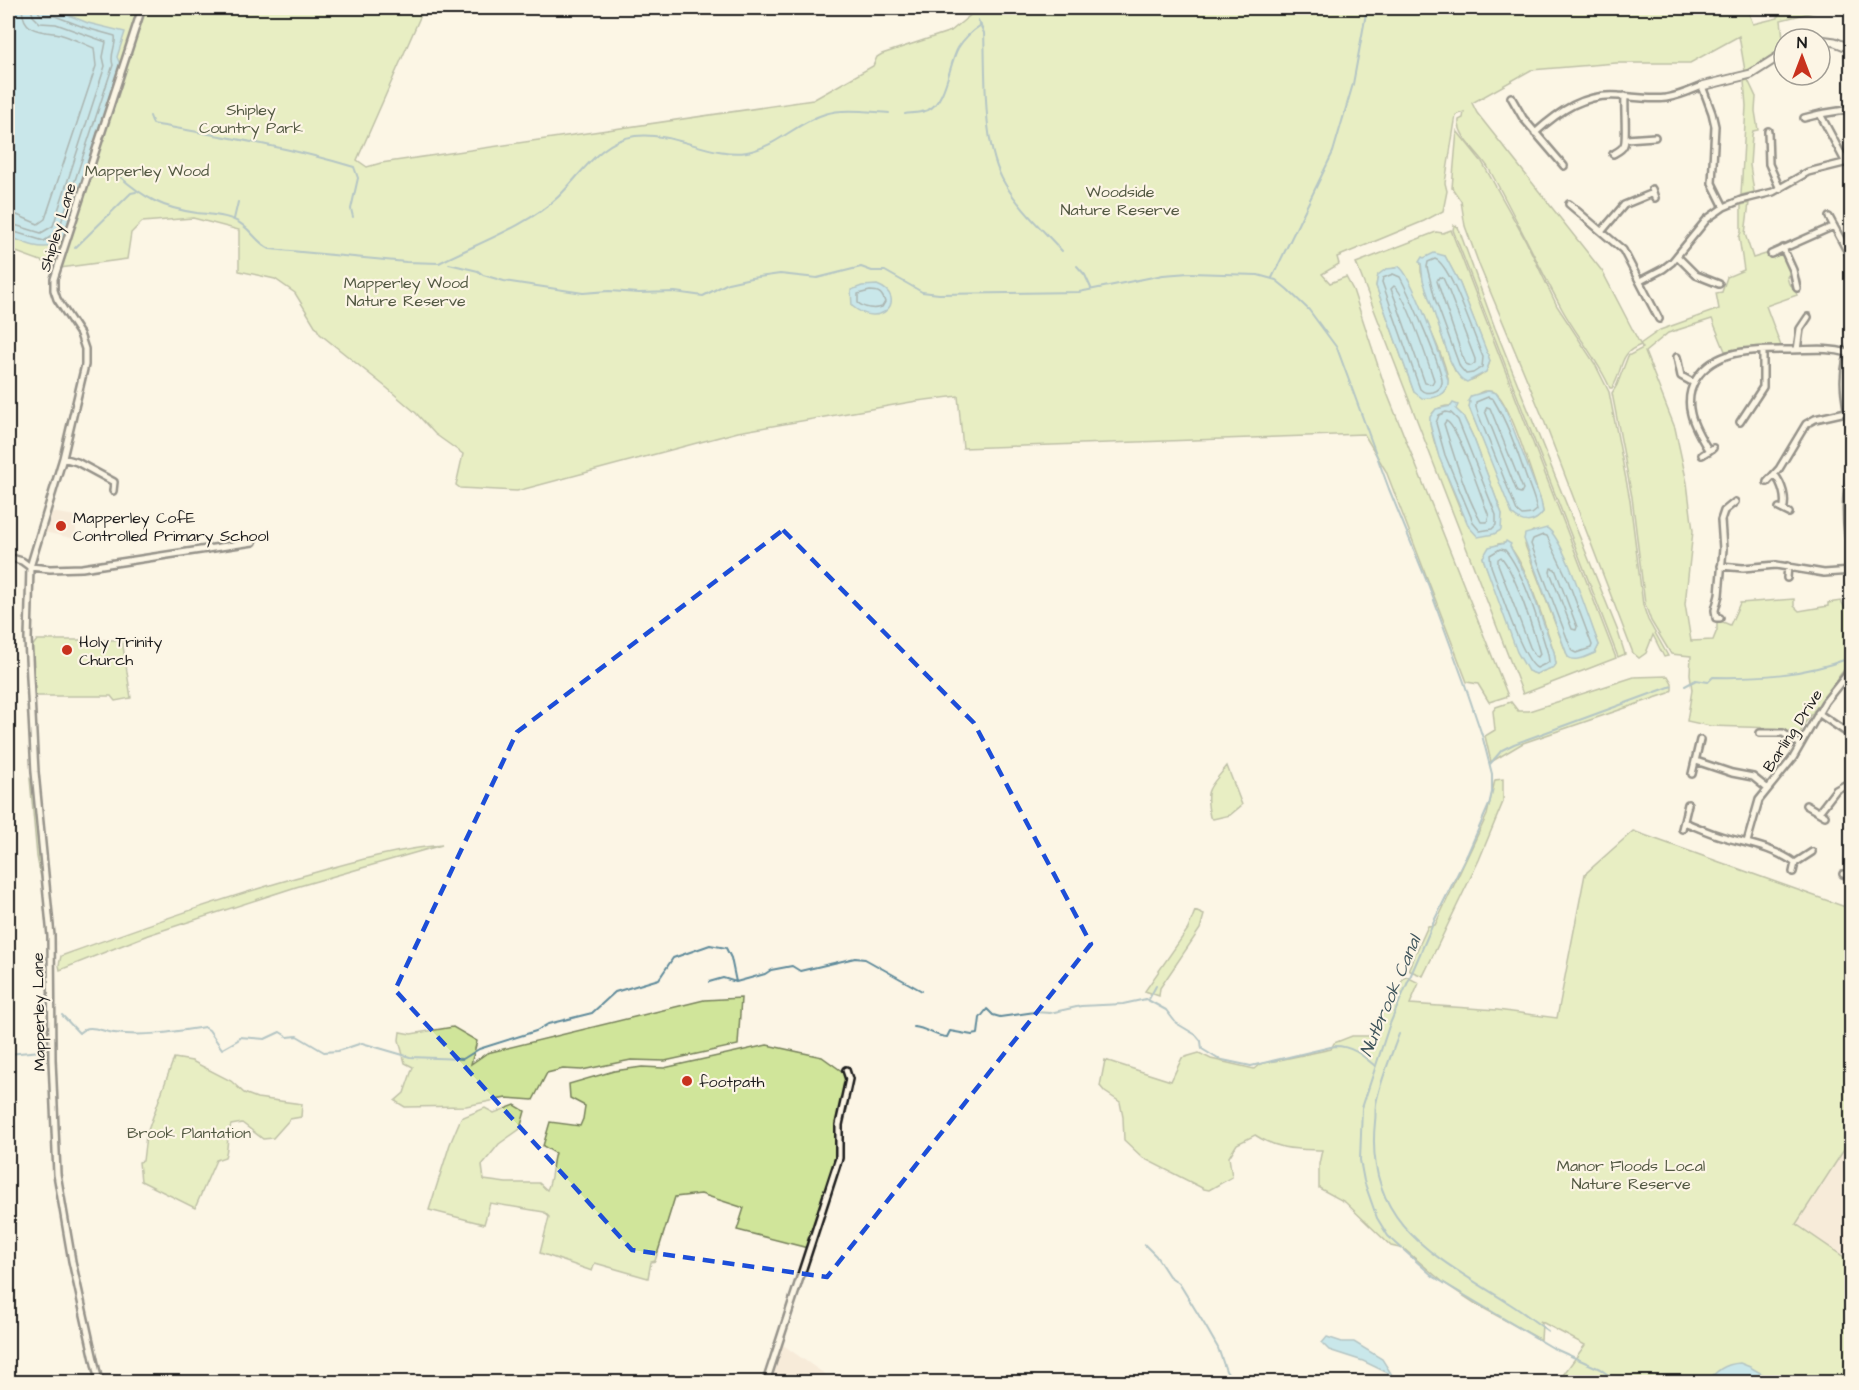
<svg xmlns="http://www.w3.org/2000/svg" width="1859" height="1390" font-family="'Architects Daughter',sans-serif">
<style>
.built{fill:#f2decb}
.green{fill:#d0e59a;stroke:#76805b;stroke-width:1.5;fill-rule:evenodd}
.water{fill:#8dd5ef;stroke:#608b9b;stroke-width:1.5}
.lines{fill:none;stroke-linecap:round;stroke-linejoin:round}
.shore{stroke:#496670;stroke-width:1.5}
.stream{stroke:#608b9b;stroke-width:2}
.minor-casing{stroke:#1c1c1c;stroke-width:10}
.tertiary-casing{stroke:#1c1c1c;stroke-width:11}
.minor{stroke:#fcf5e5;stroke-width:5}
.tertiary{stroke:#fcf5e5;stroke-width:7}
.marked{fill:none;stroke:#1d4ed8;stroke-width:4.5;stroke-dasharray:12 8;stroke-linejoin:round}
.poi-dot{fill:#c8321e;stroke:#fcf5e5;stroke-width:2}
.labels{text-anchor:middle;stroke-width:4.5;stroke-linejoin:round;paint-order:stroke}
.park-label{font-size:16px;fill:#525842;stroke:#fcf5e5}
.street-label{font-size:16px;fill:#1c1c1c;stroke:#fcf5e5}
.poi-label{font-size:16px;fill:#1c1c1c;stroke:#fcf5e5;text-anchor:start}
.water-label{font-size:18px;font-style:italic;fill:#3e545b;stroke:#fcf5e5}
</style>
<rect width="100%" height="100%" fill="#fcf5e5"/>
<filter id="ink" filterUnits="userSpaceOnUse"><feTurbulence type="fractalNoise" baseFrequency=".0167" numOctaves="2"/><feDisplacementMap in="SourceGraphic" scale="12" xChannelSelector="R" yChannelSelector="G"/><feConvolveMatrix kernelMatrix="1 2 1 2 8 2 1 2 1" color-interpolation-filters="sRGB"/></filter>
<g filter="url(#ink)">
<!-- built -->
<path class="built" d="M51,512L76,516V539L44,532Z
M1849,1141L1852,1143L1851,1262L1796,1224Z
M783,1345L836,1382H770Z"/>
<!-- green -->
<path class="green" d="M8,8H424L357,160L367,167L381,163L813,100L873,66L877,57L882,54L951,31L973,13L969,8H1747L1753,24L1778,18V8H1851V17L1829,8L1781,20L1784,47L1758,66L1745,71L1739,36L1690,63H1616L1531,70L1472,103L1477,113L1602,271L1640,344L1660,330L1719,309L1716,293L1722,292L1727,277L1744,270L1739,237L1741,232V205L1749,203L1745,234L1753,258L1769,253L1771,257L1783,254L1791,271L1787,277L1789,284L1794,287L1797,295L1766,306L1781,346L1725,351L1712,319L1668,333L1645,352L1675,428L1687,483L1693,531L1685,604L1691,641L1713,640L1717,630V622H1723L1730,625L1740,603L1794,599V606L1799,611L1828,606V603L1841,601L1845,608L1851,605V660L1805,723L1798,737L1777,728L1710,726L1687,721L1692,690L1690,674L1691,656L1671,654L1651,621L1645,604L1632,497L1612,393L1617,385L1628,356L1643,348L1641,345C1617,353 1624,371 1612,388H1610C1598,360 1577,336 1562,309C1537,263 1515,215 1489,169C1481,154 1457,137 1459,120L1463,118L1464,112L1456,115L1445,183L1447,191L1443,211L1424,221L1337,257L1339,264L1322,274L1330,283L1346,277L1353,290L1387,393L1508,696L1489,702L1478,684L1467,682L1386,471L1364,434L963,448L958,396L917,401L738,432L517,491L460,488L456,485L463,454L435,434L416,413L387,388L320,334L295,293L275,279L239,271V230L193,218L142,222L131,233L127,259L60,268L8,249Z
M1748,80L1756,97L1755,111L1758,130L1753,131L1752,135L1750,165L1754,192L1741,195L1746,106L1744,81Z
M1457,131L1482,162L1526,241L1557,306L1595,364L1609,392L1630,500L1643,605L1648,620L1668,656L1664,657L1653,635L1646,653L1639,658L1633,653L1543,418L1480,267L1465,226L1461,201L1452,188Z
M1454,225L1458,227L1495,328L1617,629L1625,654L1618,657L1453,230Z
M1451,230L1616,658L1523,694L1356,263L1436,232L1443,233ZM1445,256L1460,284L1490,361C1487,373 1480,378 1467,381L1455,371L1450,360L1421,272V263ZM1394,268H1396L1421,316C1430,325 1446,365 1448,379C1449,384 1446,388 1444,393L1414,392L1376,286L1378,275ZM1484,391C1489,391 1494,390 1497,394C1512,408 1533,479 1541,501L1543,512C1535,523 1524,523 1514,516L1469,407C1471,400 1477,393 1484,391ZM1446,406H1451L1463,416L1474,439L1502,514L1499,529L1462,514C1456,496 1425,431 1431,416C1434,409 1440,407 1446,406ZM1533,531L1561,548L1599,645L1595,653L1581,658L1568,657L1525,545L1528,535ZM1505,543C1523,553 1547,630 1554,652L1556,664L1554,667L1536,674L1528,671L1484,561L1483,557L1498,544Z
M37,640H122L131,698L115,701L111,696H34L31,648Z
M1668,676L1672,683V690L1669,693L1523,743L1491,762L1485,736L1495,730L1493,711L1496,707L1511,702L1518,711H1529L1634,677Z
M1227,766L1242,805L1230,815L1213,819L1210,817C1204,787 1209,789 1227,766Z
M30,779L33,782L46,904L37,857Z
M1503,779V802L1479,860L1423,976L1408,970L1428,926L1435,925L1487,815L1495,780Z
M1633,831L1851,909V1143L1849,1142L1796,1224L1851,1262V1382H1558L1585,1345L1540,1321L1542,1324L1541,1340L1476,1304L1444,1283L1404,1249L1391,1246L1345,1202L1319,1188V1164L1322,1150C1296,1149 1278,1150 1255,1135L1237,1144L1229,1157L1232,1177L1209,1190L1204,1189L1143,1158L1124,1140L1123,1117L1120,1102L1105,1092L1100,1086L1105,1060L1171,1081L1182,1058L1199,1053L1211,1059L1254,1069L1260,1064L1331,1049L1334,1043L1352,1036H1372L1380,1017L1405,976L1419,983L1410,1004L1497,1010L1557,1018L1585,874Z
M442,845L296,887L148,935L60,970L59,965L61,956C144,926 227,896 313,873C355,861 398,849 442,845Z
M1195,911L1204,915L1200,929L1160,988L1159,996L1145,991L1188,929Z
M741,998L738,1045L665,1061L631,1060L582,1070L563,1069L547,1073L533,1100L506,1098L466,1106L405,1107L395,1101L404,1093L413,1067L405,1063L399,1040L400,1032L411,1034L453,1027L477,1041L471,1064L487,1053L704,1000Z
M767,1045L822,1057L843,1072L846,1079L835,1125L836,1157L808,1248L737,1230L744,1208L701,1194L675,1197L655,1261L651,1262L648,1278L595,1263L592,1271L540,1253L549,1217L544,1212L490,1203L484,1224L429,1210L450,1144L461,1118L485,1108L494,1113L515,1105L525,1111L520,1129L499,1144L482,1165L484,1180L506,1183H539L547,1190C553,1178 551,1166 555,1153L543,1146L550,1122L580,1126L583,1119L585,1106L570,1098L569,1084L614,1071L642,1067L664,1068Z
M174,1058L192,1061L231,1081L244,1093L257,1098L302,1104L301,1117L290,1119L273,1138L263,1139L242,1123L231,1125C226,1136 229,1146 225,1157L216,1160L195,1208L141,1181L139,1162L143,1161L146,1136Z"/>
<!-- water -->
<path class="water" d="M8,8H33L49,11L51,9L56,10L88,23L125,32L117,57L120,64L62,241L56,239L52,244L53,246C37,250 23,242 8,236Z
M1434,253L1445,256L1460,284L1488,355L1490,361L1486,372L1467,382C1458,379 1454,368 1450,360L1423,280L1421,263L1419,262L1422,257L1424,258Z
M1398,266C1411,271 1442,360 1448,380C1449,394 1437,399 1422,398L1414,392L1376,286L1378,275L1386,269L1396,268Z
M877,285C909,297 881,331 852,306L851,290L862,286Z
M1488,391L1496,393L1505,407L1541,501L1543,512C1533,526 1521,523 1512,514L1469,407L1470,402L1468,401L1471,396Z
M1453,403L1458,405L1456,409L1463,416L1474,439L1502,514L1501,530L1494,534L1478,537L1469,527L1439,457L1430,424V417L1436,409L1451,406Z
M1547,528C1564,538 1590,623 1599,645L1595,653C1587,656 1576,663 1568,657L1524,539L1525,534Z
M1506,541L1511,544L1510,546L1528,580L1554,652L1556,664L1554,667L1536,674L1528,671L1517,652L1484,561L1483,557L1489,547L1505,543Z
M1327,1337L1342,1342H1354L1382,1359L1392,1375L1363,1361L1329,1350L1322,1343Z
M1740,1363L1750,1367L1776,1382H1706C1717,1371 1724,1364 1740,1363Z"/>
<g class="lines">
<!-- shore -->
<path class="shore" d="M8,214L17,215L38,224L45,219L96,66L94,48C83,44 65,34 54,33C36,31 23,30 22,8
M8,223L41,233L53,226L105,66L103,57L106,42L56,24L40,23L33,16L31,8
M8,230L44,241L58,232L113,65C109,54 117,46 115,36L86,28L55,16H43L39,13L38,8
M1435,259C1450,263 1475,339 1483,357L1482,367L1473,373L1466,374L1460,367L1435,299L1427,267L1428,262Z
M1393,274L1400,277C1408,292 1444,371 1442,383C1441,388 1437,391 1433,392C1427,393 1424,393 1420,389L1382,282L1383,278Z
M1439,277L1443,278L1448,289L1475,359V363L1471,366L1466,364L1462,355L1437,281Z
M1394,286C1406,294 1428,362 1434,380L1432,384L1425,383L1395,299L1391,289Z
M870,291C879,291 882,293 885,302L882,307C874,310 864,308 858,303V294Z
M1488,397L1493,399C1507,422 1516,448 1525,474C1529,486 1535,498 1537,510L1532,514L1522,515L1517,511L1479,416L1476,407V402Z
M1487,407L1490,408L1523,489L1521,493L1517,492L1485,411Z
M1446,412L1451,413L1458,420L1496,515V525L1492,529L1480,531L1474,524L1445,455L1436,423L1439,415Z
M1446,421C1458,425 1482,500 1489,516L1487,522H1481C1465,493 1454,456 1444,424Z
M1543,535L1547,536L1567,578L1592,645L1591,648L1576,653L1572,651L1531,544L1533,539Z
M1500,549L1505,550C1524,572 1539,625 1548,654L1549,662L1537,668C1523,662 1498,584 1491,566L1490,555Z
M1501,557C1515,572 1534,632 1540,654L1538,657L1535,656L1530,647L1498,564V559Z
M1551,568L1555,569L1577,627L1576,630L1572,629L1550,572Z"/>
<!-- stream -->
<path class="stream" d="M968,8L971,11
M978,20L984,33C986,76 982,147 1005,184C1020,209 1042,229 1062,251
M905,114C912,113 921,113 928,110C946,102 949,64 958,48C964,38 972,31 981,25
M150,116L153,124C221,136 289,147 354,167L358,178L351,209L353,217
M118,175C144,198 162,208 197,213C209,214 224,215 234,220C250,226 255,242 270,249L406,262L439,263
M234,219L238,202
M75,248L131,193L136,192
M439,263C476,244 529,225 558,197C582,174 599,141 635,136C673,131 712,158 747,152C777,147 797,122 825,114C844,108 869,112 889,113
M449,264L478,271L483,275L504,281L583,293L609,291L639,293L675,292L703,296L728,283L751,278L780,274L817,278L861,267L872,271H885L922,292L939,294L1079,292L1163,275L1189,273L1258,275L1276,280L1287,289L1309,310L1337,348L1389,489L1428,584L1464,682L1482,735L1492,774V792L1489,805L1468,853L1435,919L1389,1026L1362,1108L1360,1160L1364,1181L1377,1218L1388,1236L1434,1277L1553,1348L1600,1369L1618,1382
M1077,266L1085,275L1091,288
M1272,278L1333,152L1353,84L1367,8
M1685,686L1696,680L1708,682L1713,677C1759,678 1804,675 1847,659
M1490,764L1502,750L1514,744L1672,686
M709,982L723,978L736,982L765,974L771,970L792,966L800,971L855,958L865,959L922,991
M1149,999L1156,986
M62,1015L79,1033C90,1022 101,1032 114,1033C144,1037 174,1032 204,1027L209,1030L222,1049L238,1040L239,1037L265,1039L280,1032L288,1037L297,1036L324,1052L338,1051L362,1043L410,1057L463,1059L479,1049L536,1031L548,1024L592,1013L615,992L659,979L673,958L710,945L726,948L731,958L736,982
M914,1027C927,1028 935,1037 947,1037L950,1031L972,1035L978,1034L980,1018L987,1009L993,1015L1000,1017L1035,1012L1050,1013L1081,1006L1123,1004L1146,999L1166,1010L1176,1023L1196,1035L1201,1041L1202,1049L1218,1059L1251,1066L1335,1046C1352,1046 1362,1055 1375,1066
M1399,1034C1391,1056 1380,1081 1376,1104C1375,1110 1376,1116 1375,1122C1364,1225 1437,1257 1510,1304C1523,1312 1535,1322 1548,1331
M8,1054L41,1051
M1144,1244L1156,1256L1169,1276L1179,1283L1206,1327L1218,1348L1226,1371L1234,1382"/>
<!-- minor casing -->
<g class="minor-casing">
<path id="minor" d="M1511,97L1523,118L1564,166
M1820,114L1846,163
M1804,118L1820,114L1845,110
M1768,131L1769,164L1780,189
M1535,133C1559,111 1585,93 1619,96C1635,97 1650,100 1666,98C1679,96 1690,91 1702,86L1712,113L1715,126L1712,183L1724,207
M1626,139L1655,137
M1613,154C1617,152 1622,150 1624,145C1627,140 1624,107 1625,96
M1652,189L1655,198
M1569,204L1623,250L1659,319
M1829,217L1852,260
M1602,231L1624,205L1653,193
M1783,248L1793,270L1797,288
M1771,254L1834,226
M1677,256L1696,275L1719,284
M1640,281L1663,269L1672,262L1707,219L1724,207L1741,200L1773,192L1808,172L1852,161
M1852,344C1836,382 1849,406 1852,444
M1797,350L1800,329L1808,317
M1677,357L1681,376L1694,383
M1740,422L1763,387V351
M1852,448C1848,484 1842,517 1852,553
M1709,451C1702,440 1694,427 1691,414C1688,402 1690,389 1696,379C1716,348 1756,350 1789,350C1809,350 1828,347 1848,353
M1702,455L1713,448
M63,458L77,462L114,482L113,491
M1775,475C1782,484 1787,499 1783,510
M1767,482L1779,469L1806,424L1815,419L1846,412
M1779,508L1789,513
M8,557L22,561L30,567
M1721,566L1743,568L1776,565L1824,573L1852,571
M30,567L50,569L82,568L253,542
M1787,578L1788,566
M1720,618H1716L1715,610L1719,595L1723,549L1721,520L1724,511L1735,502
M1818,713L1852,736
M1760,733H1783L1800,744
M1696,761L1732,773L1753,777L1768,789
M1692,774L1700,740
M1806,805L1825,816
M1819,812L1836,790L1852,781
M1684,822C1697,827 1711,834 1724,837C1749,844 1774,848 1795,863
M1682,829L1688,804
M1747,842L1759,800L1793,758L1825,702L1852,668
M1793,872L1795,863L1812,852
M1843,874L1852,876
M99,1382L72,1261L57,1174L52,1060L51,936L35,772L28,639L30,567L63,458L85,365V349L80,334L57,299L54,290V279L142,8
M766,1382L839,1158V1125L849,1079L846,1070"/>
</g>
<!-- tertiary casing -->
<g class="tertiary-casing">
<path id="tertiary" d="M1820,40L1835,42L1852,49
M1702,86L1751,74L1784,53"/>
</g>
<!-- minor -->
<use href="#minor" class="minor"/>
<!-- tertiary -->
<use href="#tertiary" class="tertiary"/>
</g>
</g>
<!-- marked area -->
<path d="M0 0H1859V1390H0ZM783,530L974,723L1091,944L827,1277L632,1250L395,990L517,732Z" fill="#fcf5e5" fill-opacity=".55" fill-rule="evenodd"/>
<path class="marked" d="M783,530L974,723L1091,944L827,1277L632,1250L395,990L517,732Z"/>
<!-- markers -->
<g class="poi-dot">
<circle cx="61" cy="526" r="6"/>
<circle cx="67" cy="650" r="6"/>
<circle cx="687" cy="1081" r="6"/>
</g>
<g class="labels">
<!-- park labels -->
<g class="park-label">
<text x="251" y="115">Shipley<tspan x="251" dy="18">Country Park</tspan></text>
<text x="147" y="176">Mapperley Wood</text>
<text x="1120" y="197">Woodside<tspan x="1120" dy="18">Nature Reserve</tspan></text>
<text x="406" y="288">Mapperley Wood<tspan x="406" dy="18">Nature Reserve</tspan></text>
<text x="189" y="1138">Brook Plantation</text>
<text x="1631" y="1171">Manor Floods Local<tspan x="1631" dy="18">Nature Reserve</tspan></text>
</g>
<!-- street labels -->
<g class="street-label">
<text transform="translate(57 227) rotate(-73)" y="6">Shipley Lane</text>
<text transform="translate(1792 730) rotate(-57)" y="6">Barling Drive</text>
<text transform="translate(38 1012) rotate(-91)" y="6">Mapperley Lane</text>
</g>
<!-- poi labels -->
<g class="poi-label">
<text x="73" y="523">Mapperley CofE<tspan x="73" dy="18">Controlled Primary School</tspan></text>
<text x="79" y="647">Holy Trinity<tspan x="79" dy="18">Church</tspan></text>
<text x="699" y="1087">footpath</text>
</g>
<!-- water labels -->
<g class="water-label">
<text transform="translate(1390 996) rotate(-67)" y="6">Nutbrook Canal</text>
</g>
</g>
<!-- margin -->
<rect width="1859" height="1390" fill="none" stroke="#fcf5e5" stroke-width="30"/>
<rect x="15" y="15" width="1829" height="1360" fill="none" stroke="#1c1c1c" stroke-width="2" filter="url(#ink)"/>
<!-- north arrow -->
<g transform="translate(1802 57)"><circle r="28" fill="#fcf5e5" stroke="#a29e95" stroke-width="1.5"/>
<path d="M0-4.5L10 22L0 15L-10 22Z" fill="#c8321e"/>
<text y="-9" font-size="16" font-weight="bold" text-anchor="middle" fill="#1c1c1c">N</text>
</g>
</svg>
